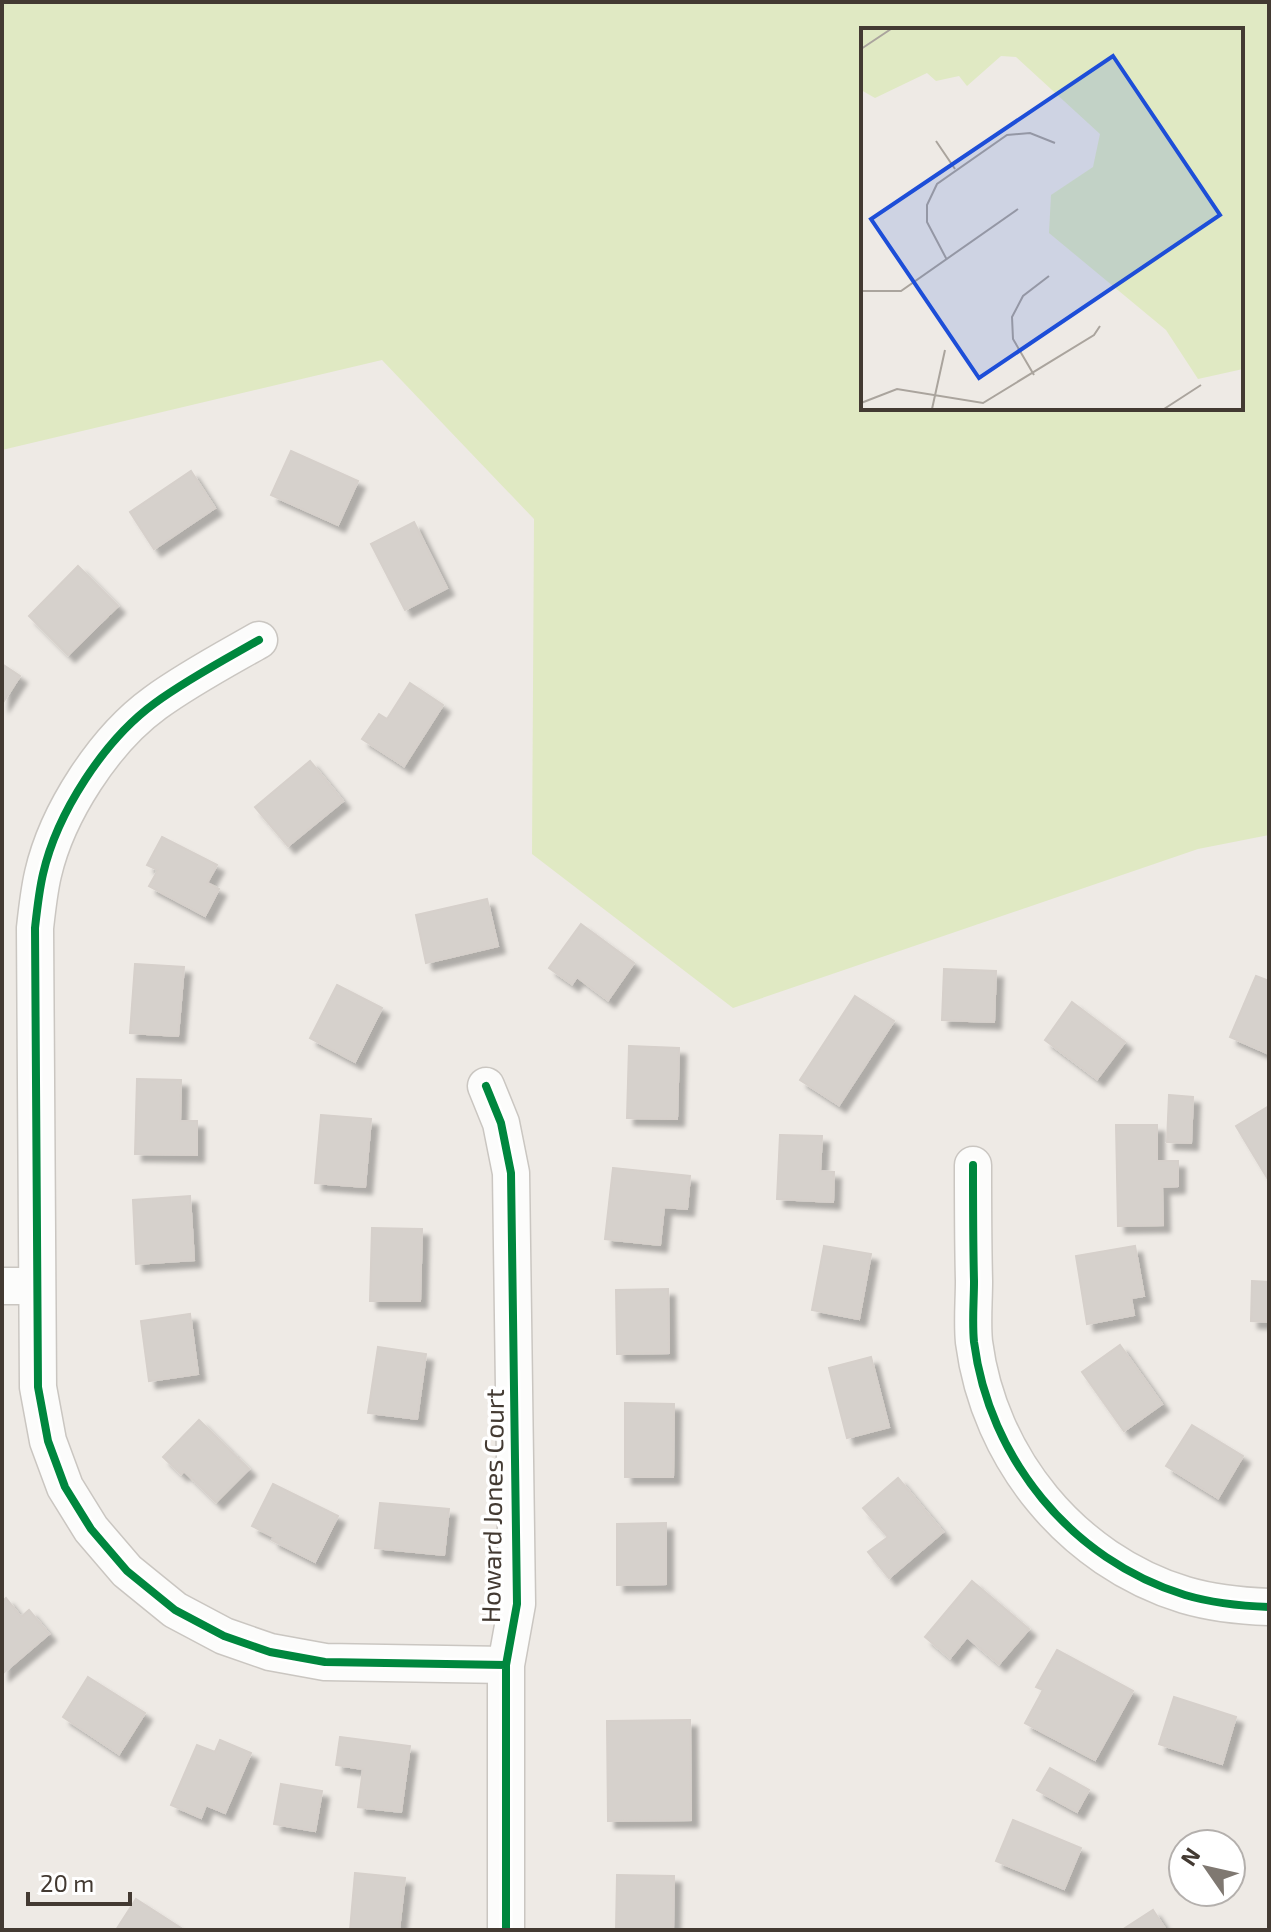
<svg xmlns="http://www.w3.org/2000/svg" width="1271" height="1932" font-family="'Exo 2',sans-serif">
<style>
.green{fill:#e0e9c3;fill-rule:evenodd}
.building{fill:#d6d1cc;stroke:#d6d0cb;stroke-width:2;filter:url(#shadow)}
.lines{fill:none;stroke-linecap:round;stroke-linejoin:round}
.street-casing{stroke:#cac6c1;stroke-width:39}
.street{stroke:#fcfcfb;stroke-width:36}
.cycleway-casing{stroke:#fff;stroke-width:13}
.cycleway{stroke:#00873e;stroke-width:8}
.labels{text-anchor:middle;stroke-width:7;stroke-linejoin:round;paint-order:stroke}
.street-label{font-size:26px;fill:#433a32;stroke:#fff}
.inset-road{fill:none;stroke:#aaa49d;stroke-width:2}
.view{fill:#1d4ed8;fill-opacity:0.15;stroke:#1d4ed8;stroke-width:4}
.inset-edge{fill:none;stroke:#433a32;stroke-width:4}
</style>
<defs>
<filter id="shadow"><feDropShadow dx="7" dy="7" stdDeviation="2" flood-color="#0004"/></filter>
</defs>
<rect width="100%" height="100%" fill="#eeeae5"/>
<!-- green -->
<path class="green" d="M2,2H1269V835L1198,849L733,1008L532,854L534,519L382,360L2,450ZM863,30H1241V408H863Z"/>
<!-- building -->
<path class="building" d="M291,451L358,481L338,525L271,495Z
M191,471L215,508L154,549L130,512Z
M414,522L447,588L405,610L371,544Z
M78,566L118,606L68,655L29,616Z
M2,664L20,676L2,704Z
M410,683L443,705L404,766L362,739L379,714L387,719Z
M310,761L343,801L288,846L255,807Z
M162,837L217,865L207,883L219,889L205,916L149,886L158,870L147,865Z
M487,899L498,946L426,963L416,915Z
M581,924L634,963L608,1000L577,977L572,984L549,968Z
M135,964L184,967L178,1036L130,1033Z
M944,969L996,971L994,1022L942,1020Z
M1256,976L1269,981V1054L1230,1037Z
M337,985L382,1008L355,1062L310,1038Z
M855,996L894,1021L839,1105L800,1080Z
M1072,1002L1125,1042L1097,1079L1045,1040Z
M629,1046L679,1048L677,1119L627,1118Z
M137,1079L181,1080L180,1121H197V1155L135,1154Z
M1169,1095L1193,1097L1191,1143L1167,1142Z
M1269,1106V1181L1236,1126Z
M321,1115L371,1119L365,1187L315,1183Z
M1116,1125H1157V1161H1178V1186L1162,1187L1163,1225L1118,1226Z
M780,1135L822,1136L820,1171L834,1172L833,1202L777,1199Z
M613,1168L690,1176L687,1209L664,1207L660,1245L605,1239Z
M190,1196L194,1260L136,1264L133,1200Z
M372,1228L422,1229L420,1301H370Z
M824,1246L871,1254L859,1319L812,1310Z
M1135,1246L1144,1296L1131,1298L1134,1315L1087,1324L1076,1256Z
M1252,1281L1269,1282V1322L1251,1321Z
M668,1289L669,1353L617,1354L616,1290Z
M190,1314L198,1374L149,1381L141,1321Z
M1120,1345L1162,1404L1124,1431L1082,1372Z
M378,1347L426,1354L417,1419L368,1413Z
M871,1357L889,1427L847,1438L829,1368Z
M625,1403L674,1404L673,1477H625Z
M199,1420L249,1469L216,1502L184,1471L181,1474L163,1457Z
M1192,1425L1243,1456L1218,1498L1166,1466Z
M898,1478L943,1532L889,1578L868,1552L888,1537L863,1508Z
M273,1484L338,1516L315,1562L272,1540L274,1537L252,1526Z
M380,1503L449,1509L444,1555L375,1548Z
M666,1523V1584L617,1585V1524Z
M972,1581L1029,1629L999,1664L967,1637L950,1658L925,1637Z
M6,1598L21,1617L29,1610L49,1634L2,1674V1602Z
M1057,1650L1133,1691L1095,1760L1025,1723L1043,1690L1036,1687Z
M88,1677L145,1713L119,1754L63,1717Z
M1174,1697L1236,1717L1222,1764L1159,1744Z
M690,1720L691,1820L608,1821L607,1721Z
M340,1737L410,1746L401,1812L358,1807L363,1769L336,1765Z
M220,1740L251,1753L225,1813L206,1805L201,1818L171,1805L197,1745L215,1752Z
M1050,1768L1089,1790L1077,1812L1037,1790Z
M281,1784L322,1791L315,1831L274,1824Z
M1013,1820L1081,1848L1064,1889L996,1861Z
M355,1873L405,1878L399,1930H350Z
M617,1875L674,1876L673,1930H616Z
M136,1899L184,1930H116Z
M1153,1910L1166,1930H1122Z"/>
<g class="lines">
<!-- street casing -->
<g class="street-casing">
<path id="street" d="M259,640C224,660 188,679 155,703C104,740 57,813 43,874C39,891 37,910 35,928L38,1387L48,1441L65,1487L91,1529L127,1571L175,1610L224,1636L270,1652L325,1662L506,1665
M486,1086L501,1123L511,1173L517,1604L506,1665V1930
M973,1165C973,1203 973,1242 974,1281C974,1301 972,1322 974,1342C989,1458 1071,1560 1185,1595C1212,1603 1241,1606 1269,1607
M2,1286H36"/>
</g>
<!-- street -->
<use href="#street" class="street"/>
<!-- cycleway casing -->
<g class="cycleway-casing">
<path id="cycleway" d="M259,640C224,660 188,679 155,703C104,740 57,813 43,874C39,891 37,910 35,928L38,1387L48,1441L65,1487L91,1529L127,1571L175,1610L224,1636L270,1652L325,1662L506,1665
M486,1086L501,1123L511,1173L517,1604L506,1665V1930
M973,1165C973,1203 973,1242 974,1281C974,1301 972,1322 974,1342C989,1458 1071,1560 1185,1595C1212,1603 1241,1606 1269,1607"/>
</g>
<!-- cycleway -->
<use href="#cycleway" class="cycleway"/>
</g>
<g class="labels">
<!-- street labels -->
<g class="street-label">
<text transform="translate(493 1506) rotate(-89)" y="9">Howard Jones Court</text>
</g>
</g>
<!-- overview -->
<g transform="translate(861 28)">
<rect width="382" height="382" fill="#eeeae5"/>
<path d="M0,1H382V341L337,351L305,302L188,205L190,167L232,139L239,106L155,29L140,28L106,58L98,48L75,53L66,45L14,70L0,62Z" fill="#e0e9c3"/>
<path class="inset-road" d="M0,21L30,1M75,113L94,141M86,232L66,194V177L76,156L146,107L169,105L194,115M0,263H40L157,181M173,347L152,311L151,289L162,268L188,248M0,375L36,361L122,375L233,307L239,298M71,381L84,322M303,381L340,357"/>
<path class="view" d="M252,28L359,187L118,350L10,191Z"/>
<rect width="382" height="382" class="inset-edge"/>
</g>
<!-- border -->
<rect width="1271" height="1932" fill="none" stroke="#433a32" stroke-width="8"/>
<!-- north arrow -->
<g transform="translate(1207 1868) rotate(304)"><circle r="38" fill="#ffffff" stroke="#b4b0ad" stroke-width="2"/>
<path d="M0-6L14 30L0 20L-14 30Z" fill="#7f7871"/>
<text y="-12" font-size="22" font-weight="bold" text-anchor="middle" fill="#433a32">N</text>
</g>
<!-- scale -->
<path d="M28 1892v12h102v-12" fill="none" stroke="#433a32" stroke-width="4"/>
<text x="40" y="1892" font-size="24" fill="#433a32" stroke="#ffffff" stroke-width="6" paint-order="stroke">20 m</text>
</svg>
